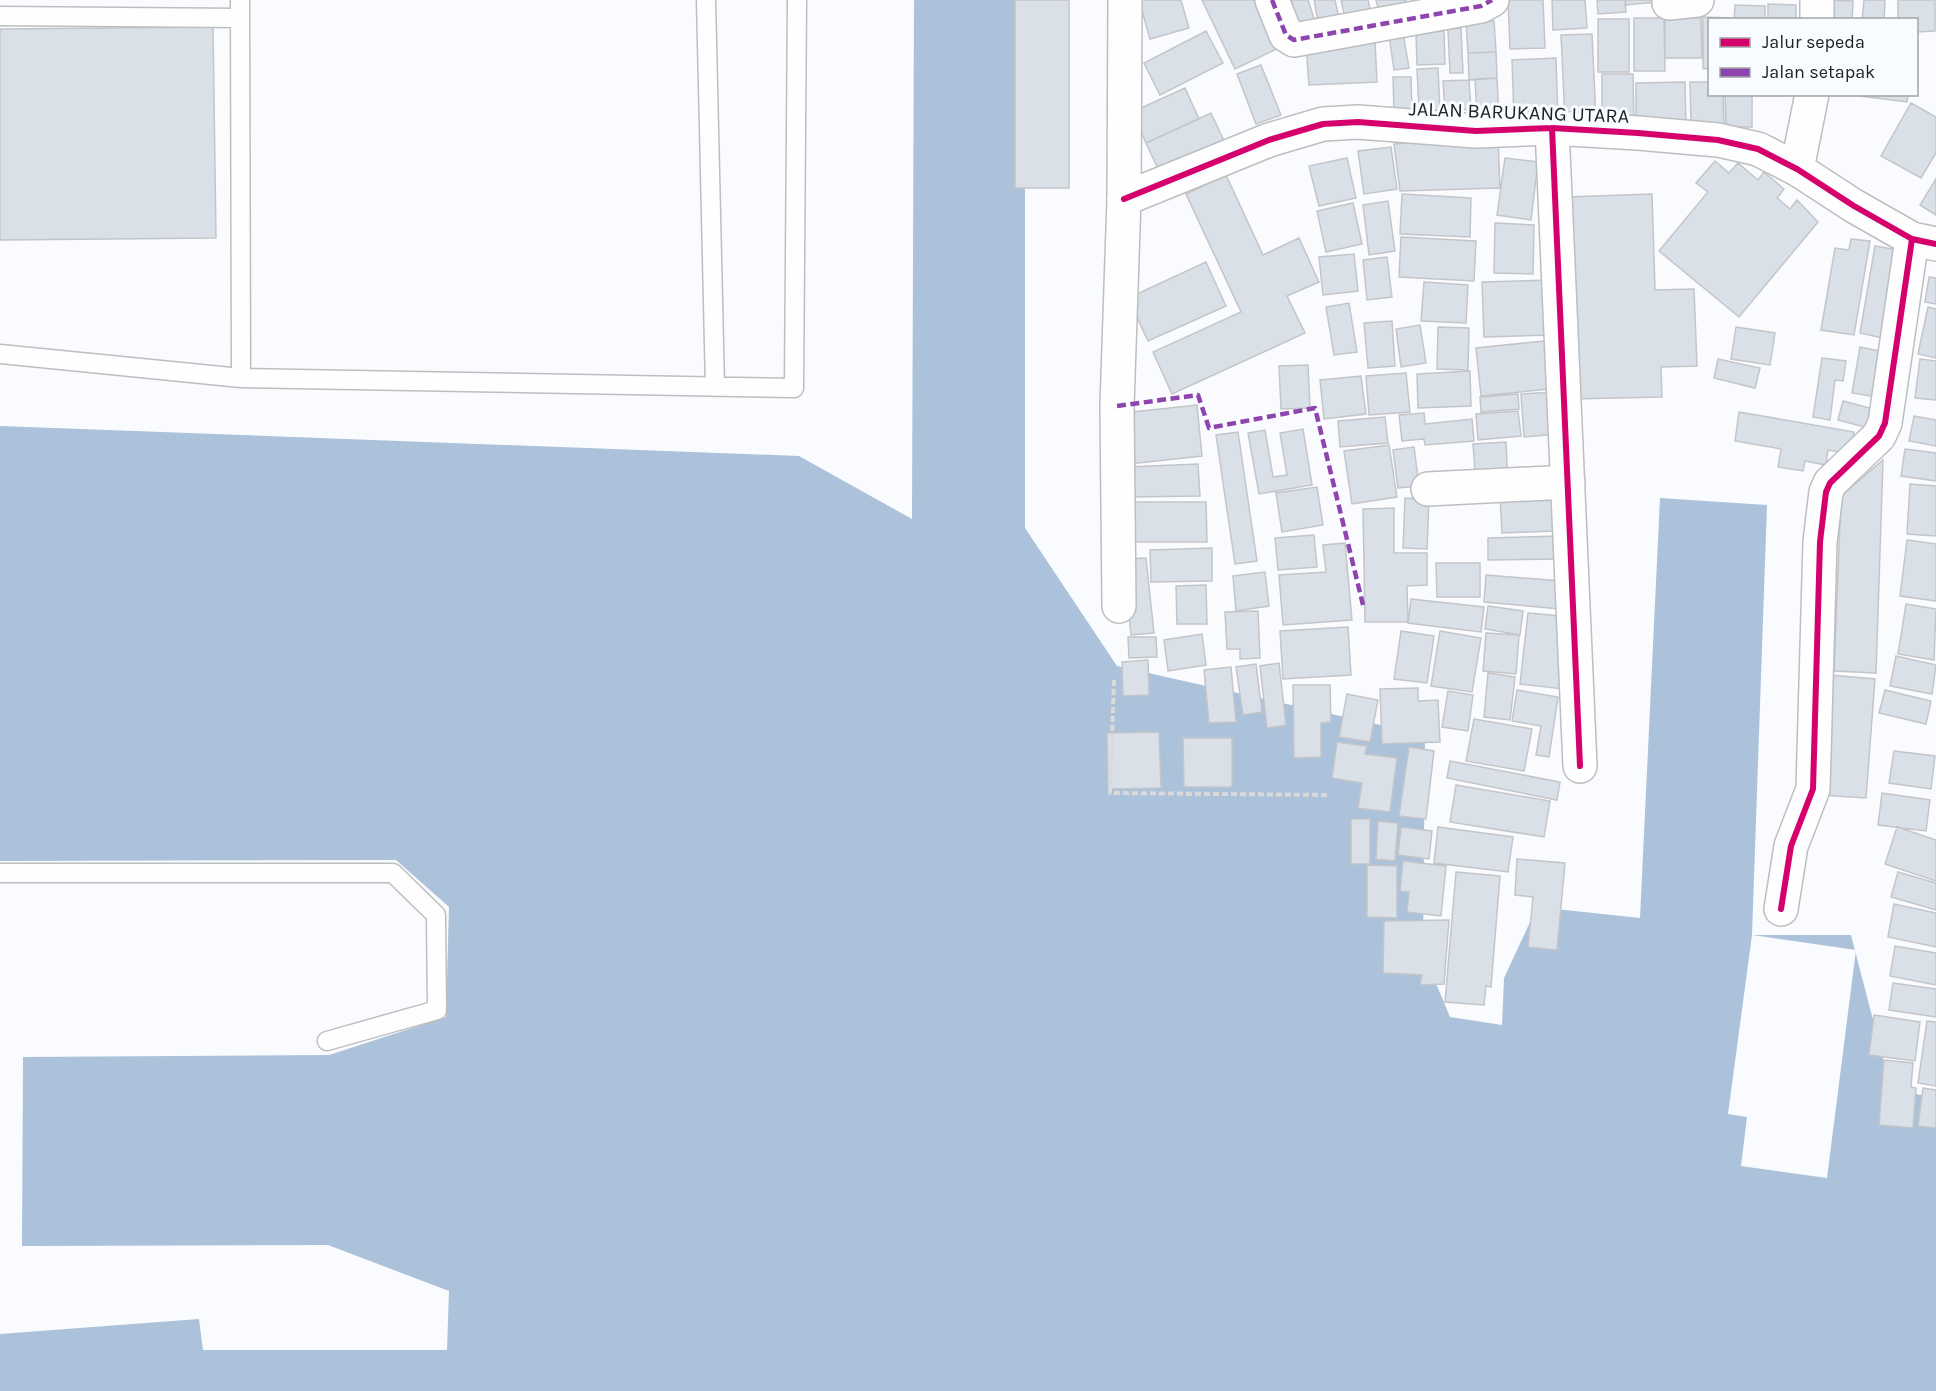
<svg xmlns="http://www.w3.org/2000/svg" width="1936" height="1391" font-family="Karla,sans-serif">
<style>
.water{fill:#acc1da}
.pier{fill:#f9fbfe}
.building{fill:#d9e0e8;stroke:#c4c5c8;stroke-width:1.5}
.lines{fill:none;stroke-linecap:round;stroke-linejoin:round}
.lane-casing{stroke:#bcbec0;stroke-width:21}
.street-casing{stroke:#bcbec0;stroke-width:36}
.secondary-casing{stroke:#bcbec0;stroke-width:36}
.path{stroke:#dadada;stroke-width:4;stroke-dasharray:6 3;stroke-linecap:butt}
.lane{stroke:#fefeff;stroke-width:18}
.street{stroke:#fefeff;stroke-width:33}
.secondary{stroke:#fefeff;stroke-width:33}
.quiet{stroke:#8e44ad;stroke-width:4.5;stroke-dasharray:9 4.5;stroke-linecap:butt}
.cycleway-casing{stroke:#f8fbff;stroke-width:10}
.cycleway{stroke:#d6006c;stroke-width:6}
.labels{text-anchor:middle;stroke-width:6;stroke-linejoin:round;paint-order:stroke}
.street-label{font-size:20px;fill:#202122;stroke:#f8fbff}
</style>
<rect width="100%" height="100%" fill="#f9fbfe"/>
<!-- water -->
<path class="water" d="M914,0H1025V528L1117,666L1425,735L1423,952L1450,1017L1502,1025L1504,978L1537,907L1640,918L1660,498L1767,505L1752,935H1851L1891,1089L1936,1098V1391H0V1334L199,1319L203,1350H447L449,1291L328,1245L22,1246L23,1057L329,1055L446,1017L449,907L396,860L0,861V426L799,456L912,519Z"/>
<!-- pier -->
<path class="pier" d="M1752,935L1856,950L1827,1178L1741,1166L1747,1117L1728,1114Z"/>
<!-- building -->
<path class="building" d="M1015,0H1069V188H1015Z
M1139,0H1181L1189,28L1150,39Z
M1202,0H1263L1285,45L1235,69Z
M1291,0H1308L1318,31L1302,36Z
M1314,0H1335L1341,28L1320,32Z
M1341,0H1368L1373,22L1347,27Z
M1376,0H1406L1411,15L1382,22Z
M1508,0H1543L1545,48L1510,49Z
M1552,0H1585L1587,28L1553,30Z
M1597,0H1625L1626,12L1598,14Z
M1625,0H1657L1658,2L1625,5Z
M1827,0L1853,1L1852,20H1826Z
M1864,0H1885L1884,20H1862Z
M1898,0H1935V31L1916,32V20H1898Z
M1768,4L1796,5V20H1768Z
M1735,5L1765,6V20H1734Z
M1665,17L1701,18L1702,58H1665Z
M1703,17L1732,18L1710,20V68L1703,69Z
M1634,18H1664L1665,71H1634Z
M1598,19H1629V72H1598Z
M1494,21L1496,52L1468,53L1466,22Z
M213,27L216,238L0,240V29Z
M1461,28L1463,73H1450L1448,29Z
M1206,31L1223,63L1160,95L1144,63Z
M1444,31L1445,64L1417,65L1416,33Z
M1403,33L1409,68L1394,70L1389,35Z
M1592,34L1596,119L1565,120L1561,35Z
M1375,42L1377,82L1309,85L1306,46Z
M1496,52L1497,78L1469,80L1468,53Z
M1556,58L1558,118L1514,120L1512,60Z
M1261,65L1281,115L1256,124L1237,74Z
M1438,68L1440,110L1419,111L1417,69Z
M1602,74H1633L1634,130H1602Z
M1393,77H1411L1412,109L1394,110Z
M1497,78L1499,117L1477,118L1475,79Z
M1469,80L1471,109L1445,111L1443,81Z
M1685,82L1686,127L1636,126V83Z
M1690,82H1710V94H1723L1724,126H1691Z
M1185,88L1199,119L1146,143L1132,112Z
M1725,94H1752V127H1726Z
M1844,94H1908L1907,102Z
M1911,103L1936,117V153L1921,178L1881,156Z
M1211,113L1225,143L1160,173L1146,143Z
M1498,137L1500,188L1400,191L1394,144Z
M1391,147L1397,189L1364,194L1358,151Z
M1347,158L1356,198L1319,206L1309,166Z
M1505,158L1538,162L1531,220L1497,215Z
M1715,161L1729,173L1738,163L1758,180L1764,172L1784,189L1777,198L1790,209L1797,200L1818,222L1739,317L1659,251L1708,192L1696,183Z
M1226,175L1263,255L1299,238L1319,282L1287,296L1305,333L1172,394L1153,352L1241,312L1186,194Z
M1936,179V215L1920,205Z
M1402,194L1471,198L1470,237L1400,234Z
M1652,194L1655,290L1694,289L1697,366L1661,367L1662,397L1572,399L1565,197Z
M1388,201L1395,251L1369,255L1363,205Z
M1353,203L1362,244L1326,252L1317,211Z
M1495,223L1534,225L1533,274L1494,273Z
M1401,237L1476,241L1474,281L1399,277Z
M1851,239L1870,241L1854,335L1821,330L1835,248L1849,250Z
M1875,246L1905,251L1892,340L1860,333Z
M1354,254L1358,291L1323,295L1319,257Z
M1387,257L1392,297L1367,300L1363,260Z
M1206,262L1226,306L1148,341L1128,298Z
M1929,277L1936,278V304L1925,302Z
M1550,280L1552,335L1484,337L1482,282Z
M1424,282L1468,285L1466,323L1421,321Z
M1349,303L1357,352L1334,355L1326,307Z
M1928,307L1936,309V358L1918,354Z
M1392,321L1395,366L1368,368L1364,323Z
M1420,325L1426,363L1401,367L1396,329Z
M1438,327L1469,328L1468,370L1437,369Z
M1736,327L1775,333L1770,365L1731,359Z
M1554,340L1559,388L1481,396L1476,348Z
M1860,347L1890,353L1882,398L1852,393Z
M1822,358L1846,361L1843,381L1835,380L1830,420L1813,417Z
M1718,359L1760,368L1755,388L1714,378Z
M1920,359L1936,361V400L1915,398Z
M1308,365L1310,408L1281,409L1279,366Z
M1470,371L1471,406L1418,408L1417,374Z
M1406,373L1410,412L1369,415L1366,376Z
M1361,376L1366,414L1324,419L1320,380Z
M1555,392L1558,434L1524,437L1521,394Z
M1518,394L1519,409L1481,412L1480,397Z
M1843,401L1881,411L1876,430L1838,420Z
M1197,405L1202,456L1129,464L1123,413Z
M1518,411L1521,436L1478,440L1476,414Z
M1739,412L1854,432L1851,454L1828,450L1826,465L1805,461L1803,471L1778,467L1781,449L1735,441Z
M1424,413L1425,424L1472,419L1474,441L1425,445L1424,439L1402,441L1399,415Z
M1914,416L1936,420V446L1909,441Z
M1385,417L1388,443L1340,447L1338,421Z
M1303,429L1312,485L1259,494L1248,433L1265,430L1273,477L1287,475L1280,433Z
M1238,432L1257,561L1235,564L1216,435Z
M1506,442L1508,483L1476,485L1473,444Z
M1389,445L1397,497L1352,504L1344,451Z
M1414,447L1419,486L1398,488L1393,450Z
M1905,449L1936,453V481L1901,476Z
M1883,460L1876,673L1834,671L1841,496Z
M1198,464L1200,496L1129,497L1128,467Z
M1910,484L1936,486V536L1907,534Z
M1317,487L1323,525L1282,532L1276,493Z
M1552,494L1553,531L1502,533L1500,496Z
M1405,498L1429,500L1427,549L1403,548Z
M1129,502H1206L1207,542H1129Z
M1394,508V553H1427V585L1407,586L1408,622H1365L1363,509Z
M1314,535L1317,567L1278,570L1275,538Z
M1557,536L1558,559L1488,560V538Z
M1907,540L1936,544V601L1900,596Z
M1345,543L1352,620L1283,625L1279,575L1326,572L1323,545Z
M1212,548V581L1151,582L1150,550Z
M1146,558L1154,633L1131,635L1123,559Z
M1436,563H1480V597H1437Z
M1265,572L1269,606L1236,611L1233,576Z
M1486,575L1562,581L1560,609L1484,602Z
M1206,585L1207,624H1177L1176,586Z
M1411,599L1484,607L1481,632L1408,623Z
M1906,604L1936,609L1934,660L1898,654Z
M1488,606L1523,611L1520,635L1485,629Z
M1258,611L1260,658L1240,659V649H1227L1225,612Z
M1528,613L1572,617L1564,689L1520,684Z
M1348,627L1351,675L1283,679L1280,631Z
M1401,631L1434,636L1427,683L1394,679Z
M1440,631L1481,638L1472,692L1431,686Z
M1486,633L1519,635L1516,674L1483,671Z
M1202,634L1206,665L1168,671L1164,640Z
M1128,637H1156L1157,657L1129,658Z
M1896,656L1936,665L1932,694L1890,686Z
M1148,660L1149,695L1123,696L1122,662Z
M1279,663L1286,725L1267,728L1260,666Z
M1256,664L1262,712L1243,715L1236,667Z
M1231,667L1236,722L1209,723L1204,670Z
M1488,673L1515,677L1510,720L1484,717Z
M1830,675L1875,679L1866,798L1821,795Z
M1293,685H1330L1331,722L1321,723V757L1294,758Z
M1418,688V701L1438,700L1440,742L1382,744L1380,689Z
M1517,690L1558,697L1549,757L1536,755L1541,726L1512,721Z
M1885,690L1931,701L1926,724L1879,713Z
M1448,691L1473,695L1468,731L1442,727Z
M1347,694L1378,700L1370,742L1339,737Z
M1474,719L1532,729L1524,771L1466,761Z
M1159,732L1161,788L1108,789L1107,733Z
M1183,738H1232V787H1184Z
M1337,742L1367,746L1365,754L1397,758L1390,812L1358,808L1362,783L1332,778Z
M1409,747L1434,751L1426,819L1399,816Z
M1894,751L1935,756L1931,789L1889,783Z
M1450,761L1560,782L1557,800L1447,778Z
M1456,785L1550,801L1544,837L1450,822Z
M1882,793L1930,800L1926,831L1878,825Z
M1351,819H1370V864H1351Z
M1378,821L1398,823L1395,861L1376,859Z
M1401,827L1432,831L1429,859L1398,855Z
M1438,827L1513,837L1508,872L1434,863Z
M1897,827L1936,840V881L1885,864Z
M1517,859L1565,863L1557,950L1528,947L1533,897L1515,895Z
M1403,861L1446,866L1441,916L1407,912L1409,892L1400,891Z
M1367,865L1397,866V918L1367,917Z
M1456,872L1500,876L1491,987L1486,986L1484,1005L1445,1002Z
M1898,872L1936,883V910L1891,897Z
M1894,904L1936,913V947L1888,937Z
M1449,920L1444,984L1420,985L1422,975L1383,973L1384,921Z
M1895,946L1936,953V985L1890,976Z
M1893,983L1936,989V1017L1889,1010Z
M1874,1015L1920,1022L1915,1061L1869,1055Z
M1927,1021L1936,1022V1086L1918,1083Z
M1884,1060L1913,1063L1911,1087L1916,1088L1913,1128L1879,1125Z
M1923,1088L1936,1090V1128L1918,1126Z"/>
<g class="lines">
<!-- lane casing -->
<g class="lane-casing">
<path id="lane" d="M240,0L241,378
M706,0L715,387
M0,16L240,18
M0,354L241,378L794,388L797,0
M0,873H393L436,915L437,1010L327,1041"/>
</g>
<!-- street casing -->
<g class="street-casing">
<path id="street" d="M1272,0L1286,35L1294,40L1481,6L1492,0
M1817,0V20
M1669,3L1697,0
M1552,128L1580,766
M1797,169L1812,94
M1428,489L1568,482
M1119,606L1117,406L1124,199
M1781,909L1791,846L1813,789L1820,542L1826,492L1830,483L1879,436L1885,423L1912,239"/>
</g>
<!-- secondary casing -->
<g class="secondary-casing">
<path id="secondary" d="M1125,0L1124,199L1269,140L1323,124L1358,122L1476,131L1552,128L1638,133L1718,140L1758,149L1797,169L1854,206L1912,239L1936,244"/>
</g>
<!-- path -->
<path class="path" d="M1114,680L1110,793L1328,795"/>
<!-- lane -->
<use href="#lane" class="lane"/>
<!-- street -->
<use href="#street" class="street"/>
<!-- secondary -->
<use href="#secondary" class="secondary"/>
<!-- quiet -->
<path class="quiet" d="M1272,0L1286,35L1294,40L1481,6L1492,0
M1117,406L1198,395L1209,428L1315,408L1363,605"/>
<!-- cycleway casing -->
<g class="cycleway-casing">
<path id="cycleway" d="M1552,128L1580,766
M1124,199L1269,140L1323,124L1358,122L1476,131L1552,128L1638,133L1718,140L1758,149L1797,169L1854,206L1912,239L1936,244
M1781,909L1791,846L1813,789L1820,542L1826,492L1830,483L1879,436L1885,423L1912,239"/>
</g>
<!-- cycleway -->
<use href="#cycleway" class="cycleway"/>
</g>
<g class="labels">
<!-- street labels -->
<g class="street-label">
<text transform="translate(1519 112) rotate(2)" y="7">JALAN BARUKANG UTARA</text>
</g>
</g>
<!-- legend -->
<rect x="1708" y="18" width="210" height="78" fill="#f8fbff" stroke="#a2a4a7" stroke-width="1.5"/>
<rect x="1720" y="38" width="30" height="9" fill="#d6006c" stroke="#a2a4a7" stroke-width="1.5"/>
<text x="1762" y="48" font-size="18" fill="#202122">Jalur sepeda</text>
<rect x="1720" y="68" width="30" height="9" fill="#8e44ad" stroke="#a2a4a7" stroke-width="1.5"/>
<text x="1762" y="78" font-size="18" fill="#202122">Jalan setapak</text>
</svg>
